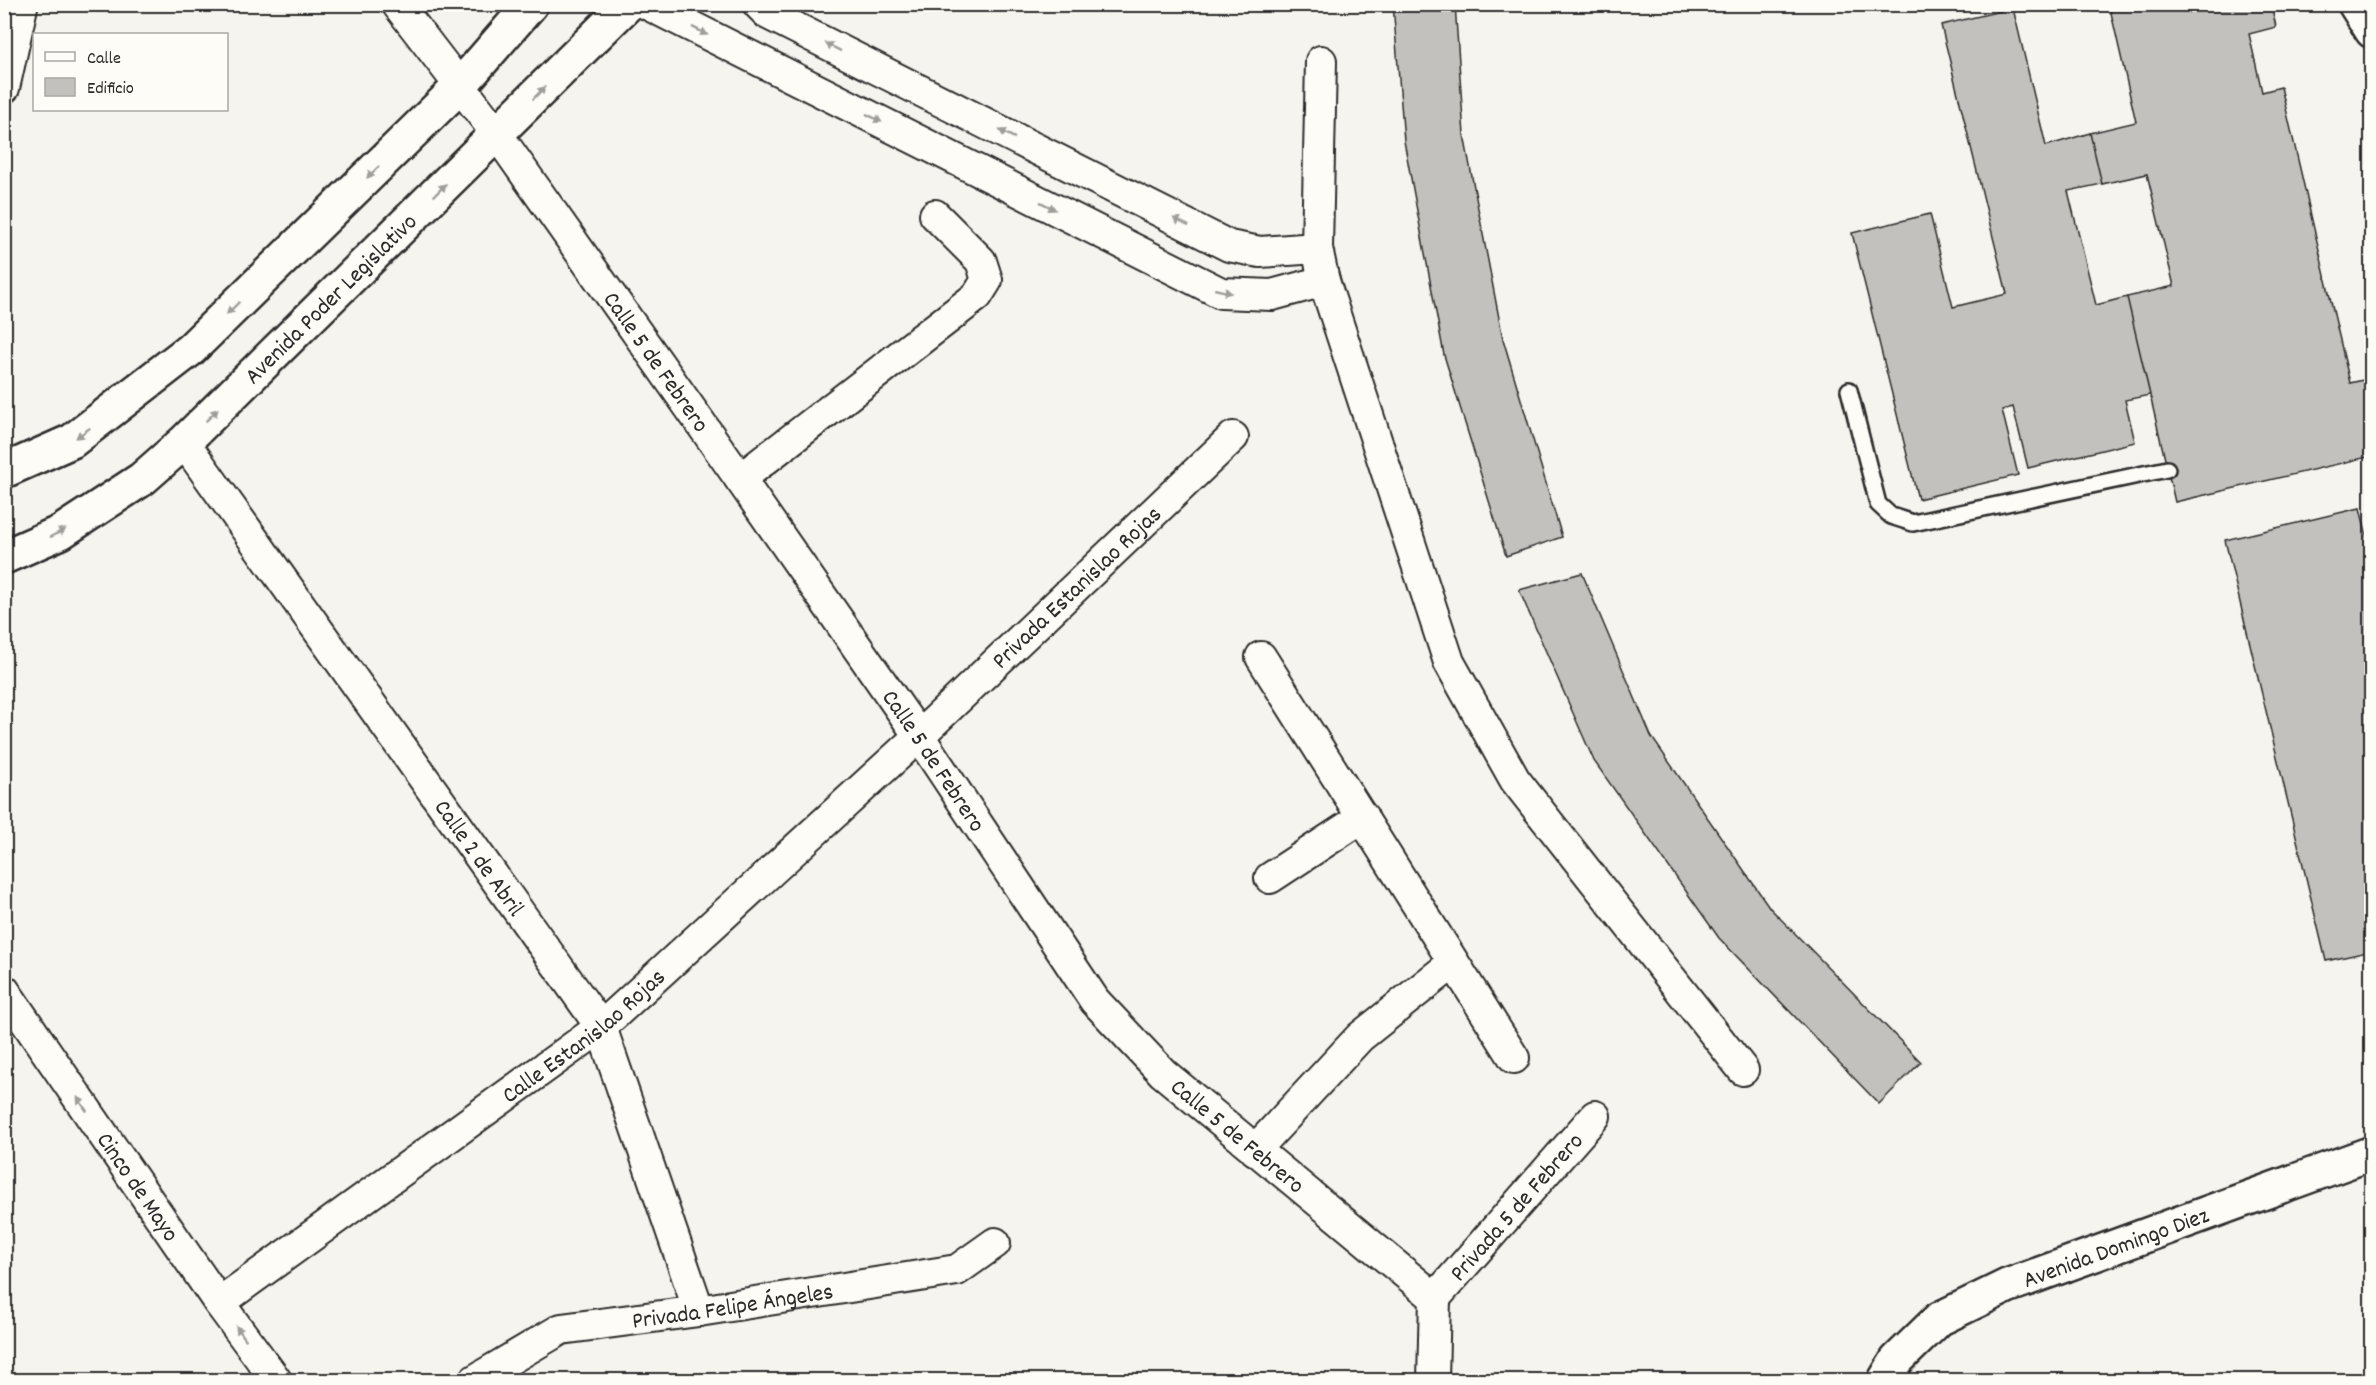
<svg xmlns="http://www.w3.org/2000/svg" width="2376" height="1385" font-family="Dekko,sans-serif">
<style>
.building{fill:#c2c1be;stroke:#2b2b2b;stroke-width:1.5}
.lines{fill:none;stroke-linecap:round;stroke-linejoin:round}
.service-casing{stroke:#2b2b2b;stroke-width:20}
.minor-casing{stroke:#2b2b2b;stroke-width:34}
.tertiary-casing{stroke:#2b2b2b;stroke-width:38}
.secondary-casing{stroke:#2b2b2b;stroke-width:38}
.service{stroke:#fdfcf7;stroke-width:15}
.minor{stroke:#fdfcf7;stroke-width:30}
.tertiary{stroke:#fdfcf7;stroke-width:33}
.secondary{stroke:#fdfcf7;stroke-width:33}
.oneway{fill:#9e9e9b}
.labels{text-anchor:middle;stroke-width:5;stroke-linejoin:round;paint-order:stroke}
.street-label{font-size:24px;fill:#2b2b2b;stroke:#fdfcf7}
</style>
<rect width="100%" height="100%" fill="#f5f4ef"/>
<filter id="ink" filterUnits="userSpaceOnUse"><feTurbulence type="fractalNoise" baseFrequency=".0167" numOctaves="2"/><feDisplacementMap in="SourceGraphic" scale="12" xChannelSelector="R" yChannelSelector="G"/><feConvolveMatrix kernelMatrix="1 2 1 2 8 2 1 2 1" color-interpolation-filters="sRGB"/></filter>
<g filter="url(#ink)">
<!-- building -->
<path class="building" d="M1393,4H1455L1464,135L1503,339L1562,537L1506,556L1444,355L1404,141Z
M1999,4H2012L2046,146L2090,133L2102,184L2068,191L2096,305L2127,297L2150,395L2125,400L2135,442L2028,468L2013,407L2002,410L2018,475L1918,499L1852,233L1930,214L1953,307L2007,294L1941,25L2001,11Z
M2109,4H2271L2276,27L2249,34L2262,92L2281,87L2350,383L2372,378V456L2175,502L2127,297L2174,286L2147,174L2102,184L2090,133L2136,122Z
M2360,508L2372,556V951L2326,961L2225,540Z
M1582,573L1651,736L1770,908L1921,1062L1879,1104L1719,938L1594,761L1519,590Z"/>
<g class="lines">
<!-- service casing -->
<g class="service-casing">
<path id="service" d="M1849,390L1878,504L1891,516L1913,523L2167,469"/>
</g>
<!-- minor casing -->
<g class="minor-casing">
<g id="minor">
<path id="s1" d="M397,4L497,134L740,479L919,736L1095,1001L1163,1073L1435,1298"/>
<path d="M647,4L1221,293L1272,295L1324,281"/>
<path d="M758,4L768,14L1229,246L1260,252L1317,248"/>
<path d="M1321,61L1317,248L1324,281L1449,662L1515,780L1743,1070"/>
<path d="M4,88L22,7"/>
<path id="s2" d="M184,442L601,1027L699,1311"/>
<path d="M740,479L977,296L987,280L981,261L935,215"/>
<path d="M1261,657L1514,1058"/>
<path d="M1270,878L1363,817"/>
<path id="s3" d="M4,990L219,1303L276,1380"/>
<path d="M1255,1150L1360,1037L1453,963"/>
<path id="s4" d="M1435,1298L1595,1116"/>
<path id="s5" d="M219,1303L601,1027L919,736L1233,437"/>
<path id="s6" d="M475,1380L561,1329L699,1311L957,1270L995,1243"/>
<path d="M1433,1380L1435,1298"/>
</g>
</g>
<!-- tertiary casing -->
<g class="tertiary-casing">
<g id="tertiary">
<path d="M2355,4L2372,31"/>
<path id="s7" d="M1885,1380L1897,1360L1939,1319L2007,1286L2372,1153"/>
</g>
</g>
<!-- secondary casing -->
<g class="secondary-casing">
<g id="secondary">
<path d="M4,471L72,441L191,349L459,87L531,4"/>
<path id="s8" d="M4,557L61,532L142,479L184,442L628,4"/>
</g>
</g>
<!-- service -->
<use href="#service" class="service"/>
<!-- minor -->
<use href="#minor" class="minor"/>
<!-- tertiary -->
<use href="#tertiary" class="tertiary"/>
<!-- secondary -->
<use href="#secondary" class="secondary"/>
</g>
<!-- one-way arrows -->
<defs><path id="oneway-solid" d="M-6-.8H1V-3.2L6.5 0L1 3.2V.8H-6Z" transform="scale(1.5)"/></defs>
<g class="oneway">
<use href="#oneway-solid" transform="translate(700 31) rotate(27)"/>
<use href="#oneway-solid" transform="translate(833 47) rotate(-153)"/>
<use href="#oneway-solid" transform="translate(539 93) rotate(-45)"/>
<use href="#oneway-solid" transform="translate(874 118) rotate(27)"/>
<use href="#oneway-solid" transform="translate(1007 134) rotate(-153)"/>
<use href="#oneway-solid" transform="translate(373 172) rotate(136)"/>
<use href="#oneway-solid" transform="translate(440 190) rotate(-45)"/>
<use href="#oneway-solid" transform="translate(1048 206) rotate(27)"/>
<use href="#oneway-solid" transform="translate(1181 222) rotate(-153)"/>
<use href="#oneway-solid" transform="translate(1223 291) rotate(13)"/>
<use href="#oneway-solid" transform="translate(233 308) rotate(136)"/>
<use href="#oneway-solid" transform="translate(212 415) rotate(-45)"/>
<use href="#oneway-solid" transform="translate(83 433) rotate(144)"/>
<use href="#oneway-solid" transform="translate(58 533) rotate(-27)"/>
<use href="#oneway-solid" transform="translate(82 1104) rotate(-124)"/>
<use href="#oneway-solid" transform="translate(241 1333) rotate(-126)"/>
</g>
</g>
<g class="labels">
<!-- street labels -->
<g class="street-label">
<text dy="8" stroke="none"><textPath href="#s8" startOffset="420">Avenida Poder Legislativo</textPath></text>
<text dy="8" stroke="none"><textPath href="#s1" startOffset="442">Calle 5 de Febrero</textPath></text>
<text dy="8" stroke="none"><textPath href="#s5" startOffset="1119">Privada Estanislao Rojas</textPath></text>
<text dy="8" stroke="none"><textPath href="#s1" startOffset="928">Calle 5 de Febrero</textPath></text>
<text dy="8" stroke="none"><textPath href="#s2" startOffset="510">Calle 2 de Abril</textPath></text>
<text dy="8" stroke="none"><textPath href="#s5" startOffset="452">Calle Estanislao Rojas</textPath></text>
<text dy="8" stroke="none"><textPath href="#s1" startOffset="1414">Calle 5 de Febrero</textPath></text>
<text dy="8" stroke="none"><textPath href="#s3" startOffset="238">Cinco de Mayo</textPath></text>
<text dy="8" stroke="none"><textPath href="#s4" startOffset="122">Privada 5 de Febrero</textPath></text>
<text dy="8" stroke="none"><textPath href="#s7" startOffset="273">Avenida Domingo Diez</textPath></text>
<text dy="8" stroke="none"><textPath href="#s6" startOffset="273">Privada Felipe Ángeles</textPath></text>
</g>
</g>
<!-- margin -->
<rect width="2376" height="1385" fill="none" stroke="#fdfcf7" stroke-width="24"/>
<rect x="12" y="12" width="2352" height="1361" fill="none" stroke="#2b2b2b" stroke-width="2" filter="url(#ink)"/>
<!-- legend -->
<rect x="33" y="33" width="195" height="78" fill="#fdfcf7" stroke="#a9a8a5" stroke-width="1.5"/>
<rect x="45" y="52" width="30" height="9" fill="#fdfcf7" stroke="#a9a8a5" stroke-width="1.5"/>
<text x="87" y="63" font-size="18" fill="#2b2b2b">Calle</text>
<rect x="45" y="78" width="30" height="18" fill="#c2c1be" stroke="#a9a8a5" stroke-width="1.5"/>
<text x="87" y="93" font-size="18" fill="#2b2b2b">Edificio</text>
</svg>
